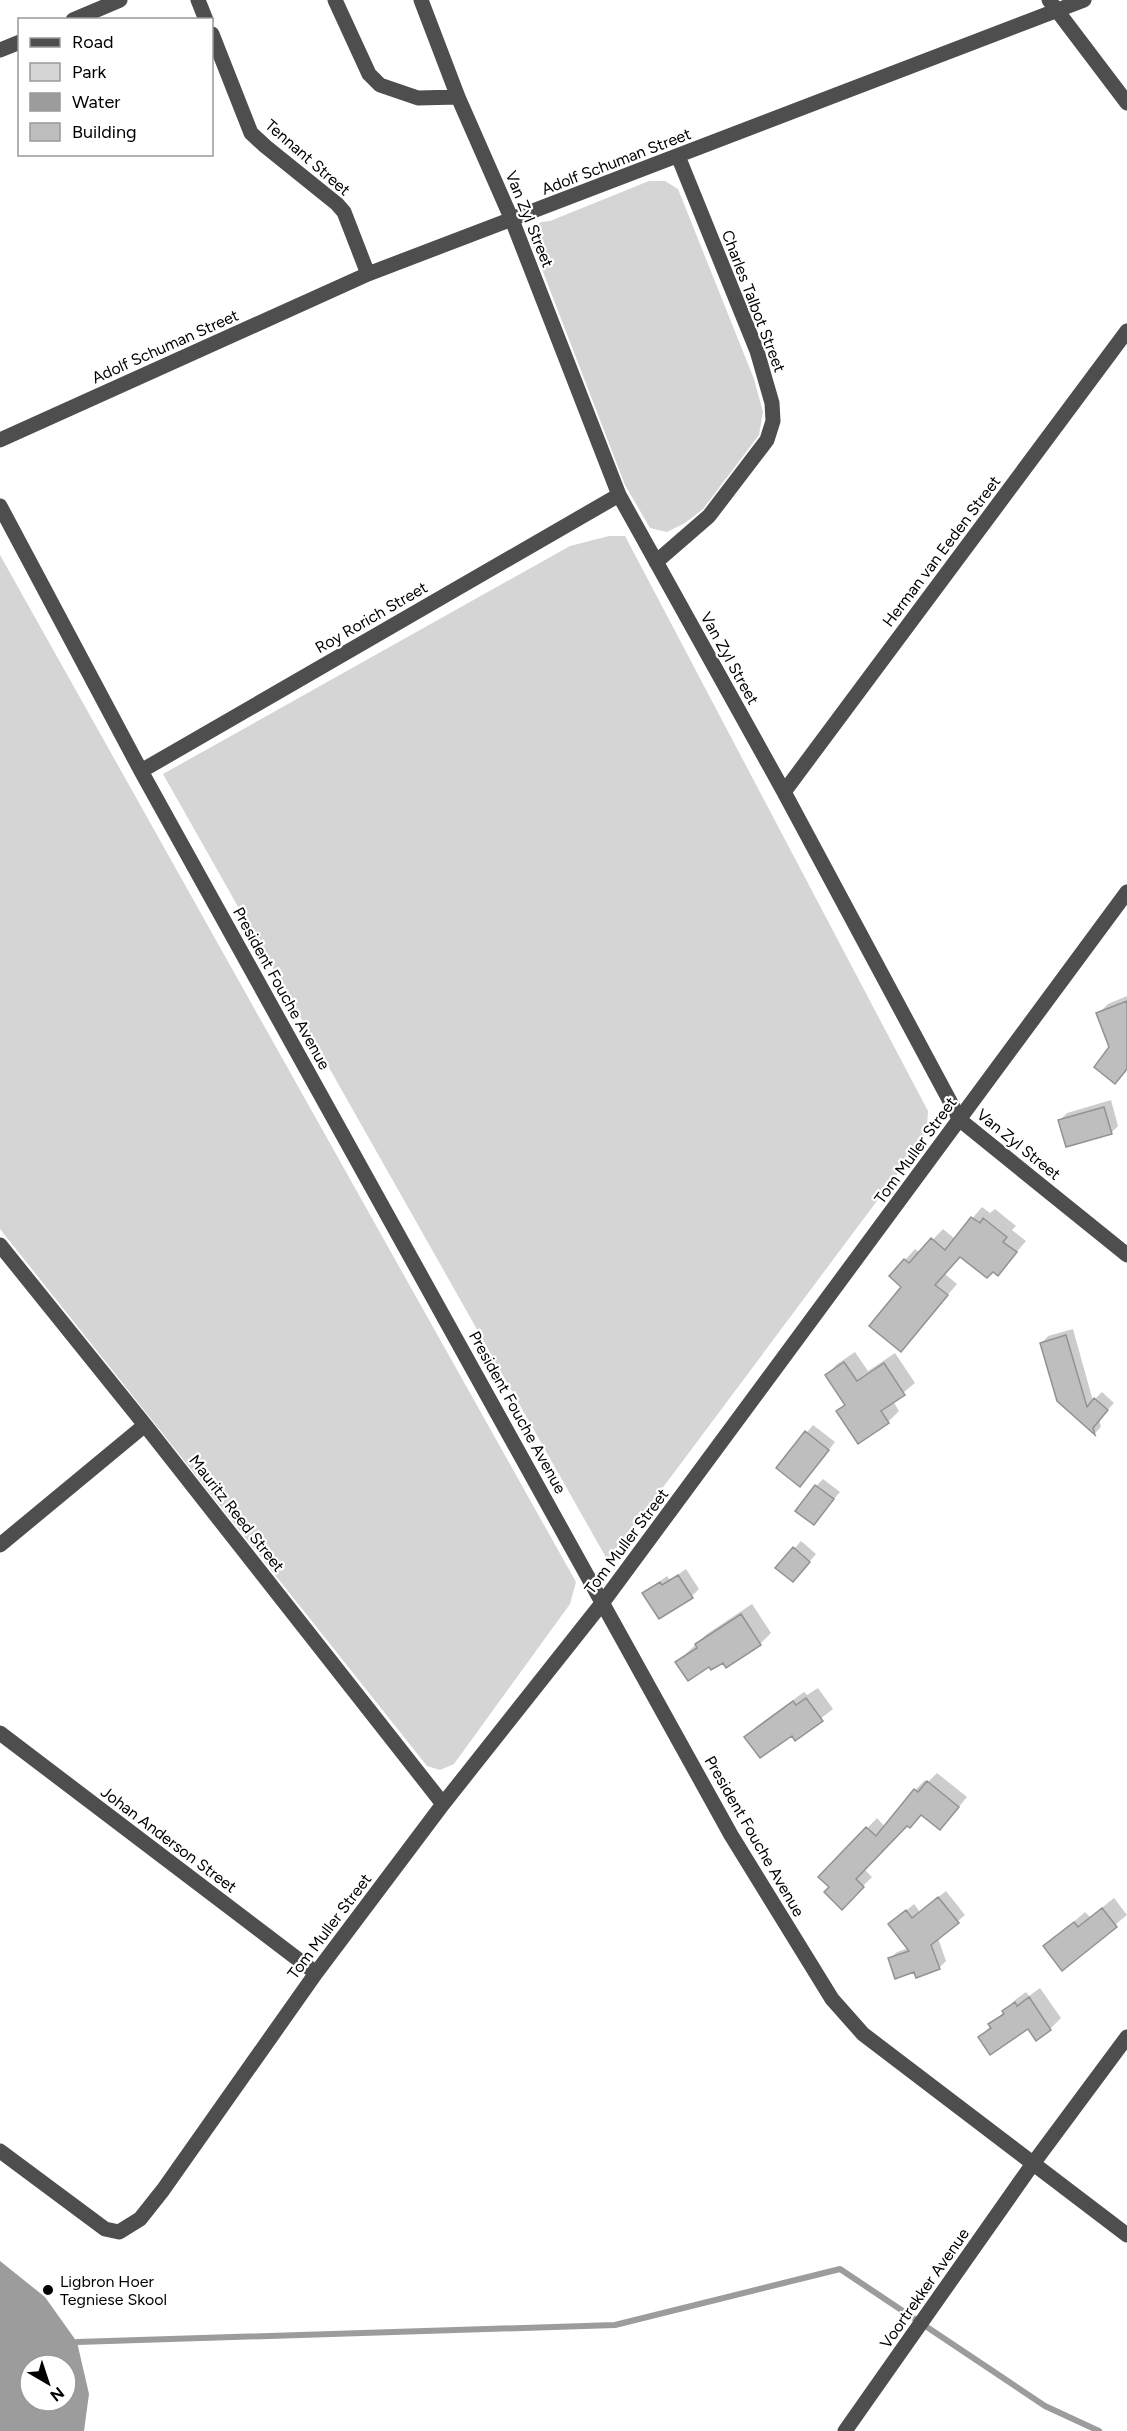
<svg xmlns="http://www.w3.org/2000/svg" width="1127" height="2431" font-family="Figtree,sans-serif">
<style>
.green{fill:#d5d5d5}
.water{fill:#9c9c9c;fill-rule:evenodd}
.shadow{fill:#0003}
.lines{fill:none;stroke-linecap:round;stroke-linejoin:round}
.stream{stroke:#9c9c9c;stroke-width:6}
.building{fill:#bebebe;stroke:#929292;stroke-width:1.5}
.minor{stroke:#4e4e4e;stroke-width:15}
.poi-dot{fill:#000;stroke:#fff;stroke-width:2}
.labels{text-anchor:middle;stroke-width:4.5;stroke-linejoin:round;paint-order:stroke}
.street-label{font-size:16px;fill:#000;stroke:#fff}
.poi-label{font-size:16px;fill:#000;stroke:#fff;text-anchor:start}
</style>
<rect width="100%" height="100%" fill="#fff"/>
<!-- green -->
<path class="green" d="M649,181H665L678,189L754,379L763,412L759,435L703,509L685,523L667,532L650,528L625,485L533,246L534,228L541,222L550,221Z
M609,536H625L928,1111L927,1127L921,1142L608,1561L163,774L570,546Z
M0,555L576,1582L570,1604L454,1764L440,1770L427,1766L0,1229Z"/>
<!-- water -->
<path class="water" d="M0,2261L45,2297L77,2342L89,2394L84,2431H0ZM30,2365H66V2401H30Z"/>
<!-- shadow -->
<path class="shadow" d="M1127,996V1070L1115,1082L1111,1047L1098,1014L1108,1004Z
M1111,1100L1118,1126L1111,1133L1060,1120L1067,1113Z
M982,1207L990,1213L995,1209L1016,1226L1012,1230L1026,1241L998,1274L960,1255L945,1274L957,1284L901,1350L905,1260L915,1249L920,1253L943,1229L955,1239Z
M1073,1329L1093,1401L1102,1392L1114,1403L1099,1419L1101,1427L1095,1433L1058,1400L1041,1344L1048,1336Z
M855,1352L868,1371L895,1353L915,1383L893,1401L899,1411L888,1422L858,1442L838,1411L846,1404L827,1375L837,1364Z
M813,1425L835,1442L807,1478L778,1467Z
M823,1479L840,1492L814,1523L816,1486Z
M801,1541L816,1554L800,1573L778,1567Z
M686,1569L699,1589L692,1596L644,1593L667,1576L670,1580Z
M752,1604L771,1633L760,1644L709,1665L677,1662L707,1634Z
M818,1688L833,1709L796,1738L792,1734L746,1737L757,1726L804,1692L807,1695Z
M937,1773L967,1797L949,1819L922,1813L907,1824L864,1869L872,1877L842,1907L831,1887L820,1877L877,1818L885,1827L915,1790L925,1780L927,1783Z
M946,1891L965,1915L938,1938L946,1961L939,1968L915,1970L890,1959L897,1952L908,1948L890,1924L914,1904L920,1912Z
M1114,1898L1127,1915L1062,1969L1045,1947L1085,1912L1090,1917Z
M1040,1988L1061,2018L1050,2029L1037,2039L1029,2027L980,2037L1015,2000L1026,1992L1029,1996Z"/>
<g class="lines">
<!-- stream -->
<path class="stream" d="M77,2342L615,2325L840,2269L1045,2406L1099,2431"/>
</g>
<!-- building -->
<path class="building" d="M1127,1001V1069L1115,1084L1094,1067L1109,1047L1096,1013Z
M1104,1107L1112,1134L1066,1147L1058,1120Z
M971,1217L980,1223L983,1218L1007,1237L1003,1242L1017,1252L998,1276L993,1272L987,1278L960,1257L935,1285L948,1295L901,1352L869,1326L901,1287L889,1276L904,1259L909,1263L931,1238L945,1250Z
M1066,1335L1087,1407L1094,1398L1108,1410L1093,1428L1095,1435L1057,1401L1040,1343Z
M844,1362L857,1381L884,1363L905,1395L881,1411L889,1423L858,1444L836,1411L845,1405L825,1375Z
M805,1431L829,1450L800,1487L776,1468Z
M815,1485L834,1499L814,1525L795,1511Z
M793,1547L810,1562L793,1582L775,1568Z
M678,1575L693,1598L659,1619L642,1593L660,1582L662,1585Z
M741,1614L761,1645L726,1668L723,1663L711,1670L709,1667L688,1681L675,1662L697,1648L695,1644Z
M806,1698L823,1721L795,1741L792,1736L760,1758L744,1737L793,1701L796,1705Z
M927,1781L959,1807L940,1830L921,1815L910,1828L907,1826L856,1879L864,1887L842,1910L824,1892L829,1887L818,1877L866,1827L876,1836L914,1789L918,1792Z
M938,1897L959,1923L931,1945L940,1969L916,1978L914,1972L895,1979L888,1958L909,1951L888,1924L906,1910L912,1918Z
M1102,1908L1117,1927L1062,1971L1043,1946L1074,1922L1078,1927Z
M1029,1997L1051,2030L1036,2041L1028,2029L990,2055L978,2037L991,2028L988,2024L1004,2014L1002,2011L1015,2002L1017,2006Z"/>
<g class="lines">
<!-- minor -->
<path class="minor" d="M198,0L206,20
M335,0L369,74L380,85L418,98L458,97
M421,0L458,97L512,220L619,495L784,792L960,1120L1127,1255
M1049,0L1127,103
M73,20L120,0
M212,34L251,133L265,146L337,204L344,212L368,274
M0,50L20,42
M0,440L368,274L1084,0
M0,506L141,771L731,1835L832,1999L863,2034L1127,2235
M656,562L709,516L767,440L773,421L772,403L757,351L678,156
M141,771L619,495
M784,792L1127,331
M0,1245L145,1425L443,1804
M0,1545L145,1425
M0,1733L316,1973
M0,2151L105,2229L119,2232L140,2219L163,2190L316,1973L443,1804L603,1602L1127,892
M845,2431L1032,2165L1127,2037"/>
</g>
<!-- markers -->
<circle class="poi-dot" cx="48" cy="2290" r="6"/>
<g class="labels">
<!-- street labels -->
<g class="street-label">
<text transform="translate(308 157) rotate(41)" y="6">Tennant Street</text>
<text transform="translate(616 161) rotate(-21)" y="6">Adolf Schuman Street</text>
<text transform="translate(530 219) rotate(68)" y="6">Van Zyl Street</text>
<text transform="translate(754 301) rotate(69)" y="6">Charles Talbot Street</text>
<text transform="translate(165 346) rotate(-24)" y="6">Adolf Schuman Street</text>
<text transform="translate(941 551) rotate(-53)" y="6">Herman van Eeden Street</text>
<text transform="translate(371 617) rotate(-30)" y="6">Roy Rorich Street</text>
<text transform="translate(730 658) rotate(61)" y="6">Van Zyl Street</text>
<text transform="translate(282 988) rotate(61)" y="6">President Fouche Avenue</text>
<text transform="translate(1019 1144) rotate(39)" y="6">Van Zyl Street</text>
<text transform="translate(915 1150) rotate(-54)" y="6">Tom Muller Street</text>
<text transform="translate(518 1412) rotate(61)" y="6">President Fouche Avenue</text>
<text transform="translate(237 1513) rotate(52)" y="6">Mauritz Reed Street</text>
<text transform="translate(626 1541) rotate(-53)" y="6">Tom Muller Street</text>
<text transform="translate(755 1836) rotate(60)" y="6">President Fouche Avenue</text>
<text transform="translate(169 1839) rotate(37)" y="6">Johan Anderson Street</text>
<text transform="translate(329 1926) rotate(-53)" y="6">Tom Muller Street</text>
<text transform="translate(924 2288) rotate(-55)" y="6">Voortrekker Avenue</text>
</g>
<!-- poi labels -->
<g class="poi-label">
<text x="60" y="2287">Ligbron Hoer<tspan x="60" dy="18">Tegniese Skool</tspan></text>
</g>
</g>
<!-- legend -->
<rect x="18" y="18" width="195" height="138" fill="#ffffff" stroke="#999999" stroke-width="1.5"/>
<rect x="30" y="38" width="30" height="9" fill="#4e4e4e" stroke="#999999" stroke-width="1.5"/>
<text x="72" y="48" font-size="18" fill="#000000">Road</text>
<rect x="30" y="63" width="30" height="18" fill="#d5d5d5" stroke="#999999" stroke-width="1.5"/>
<text x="72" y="78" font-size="18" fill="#000000">Park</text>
<rect x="30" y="93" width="30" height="18" fill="#9c9c9c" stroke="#999999" stroke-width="1.5"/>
<text x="72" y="108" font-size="18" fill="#000000">Water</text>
<rect x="30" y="123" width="30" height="18" fill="#bebebe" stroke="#999999" stroke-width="1.5"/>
<text x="72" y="138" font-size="18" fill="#000000">Building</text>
<!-- north arrow -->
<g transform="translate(48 2383) rotate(141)"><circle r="28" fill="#ffffff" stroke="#999999" stroke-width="1.5"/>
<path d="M0-4.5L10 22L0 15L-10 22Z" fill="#000000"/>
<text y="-9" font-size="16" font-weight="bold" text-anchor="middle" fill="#000000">N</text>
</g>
</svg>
